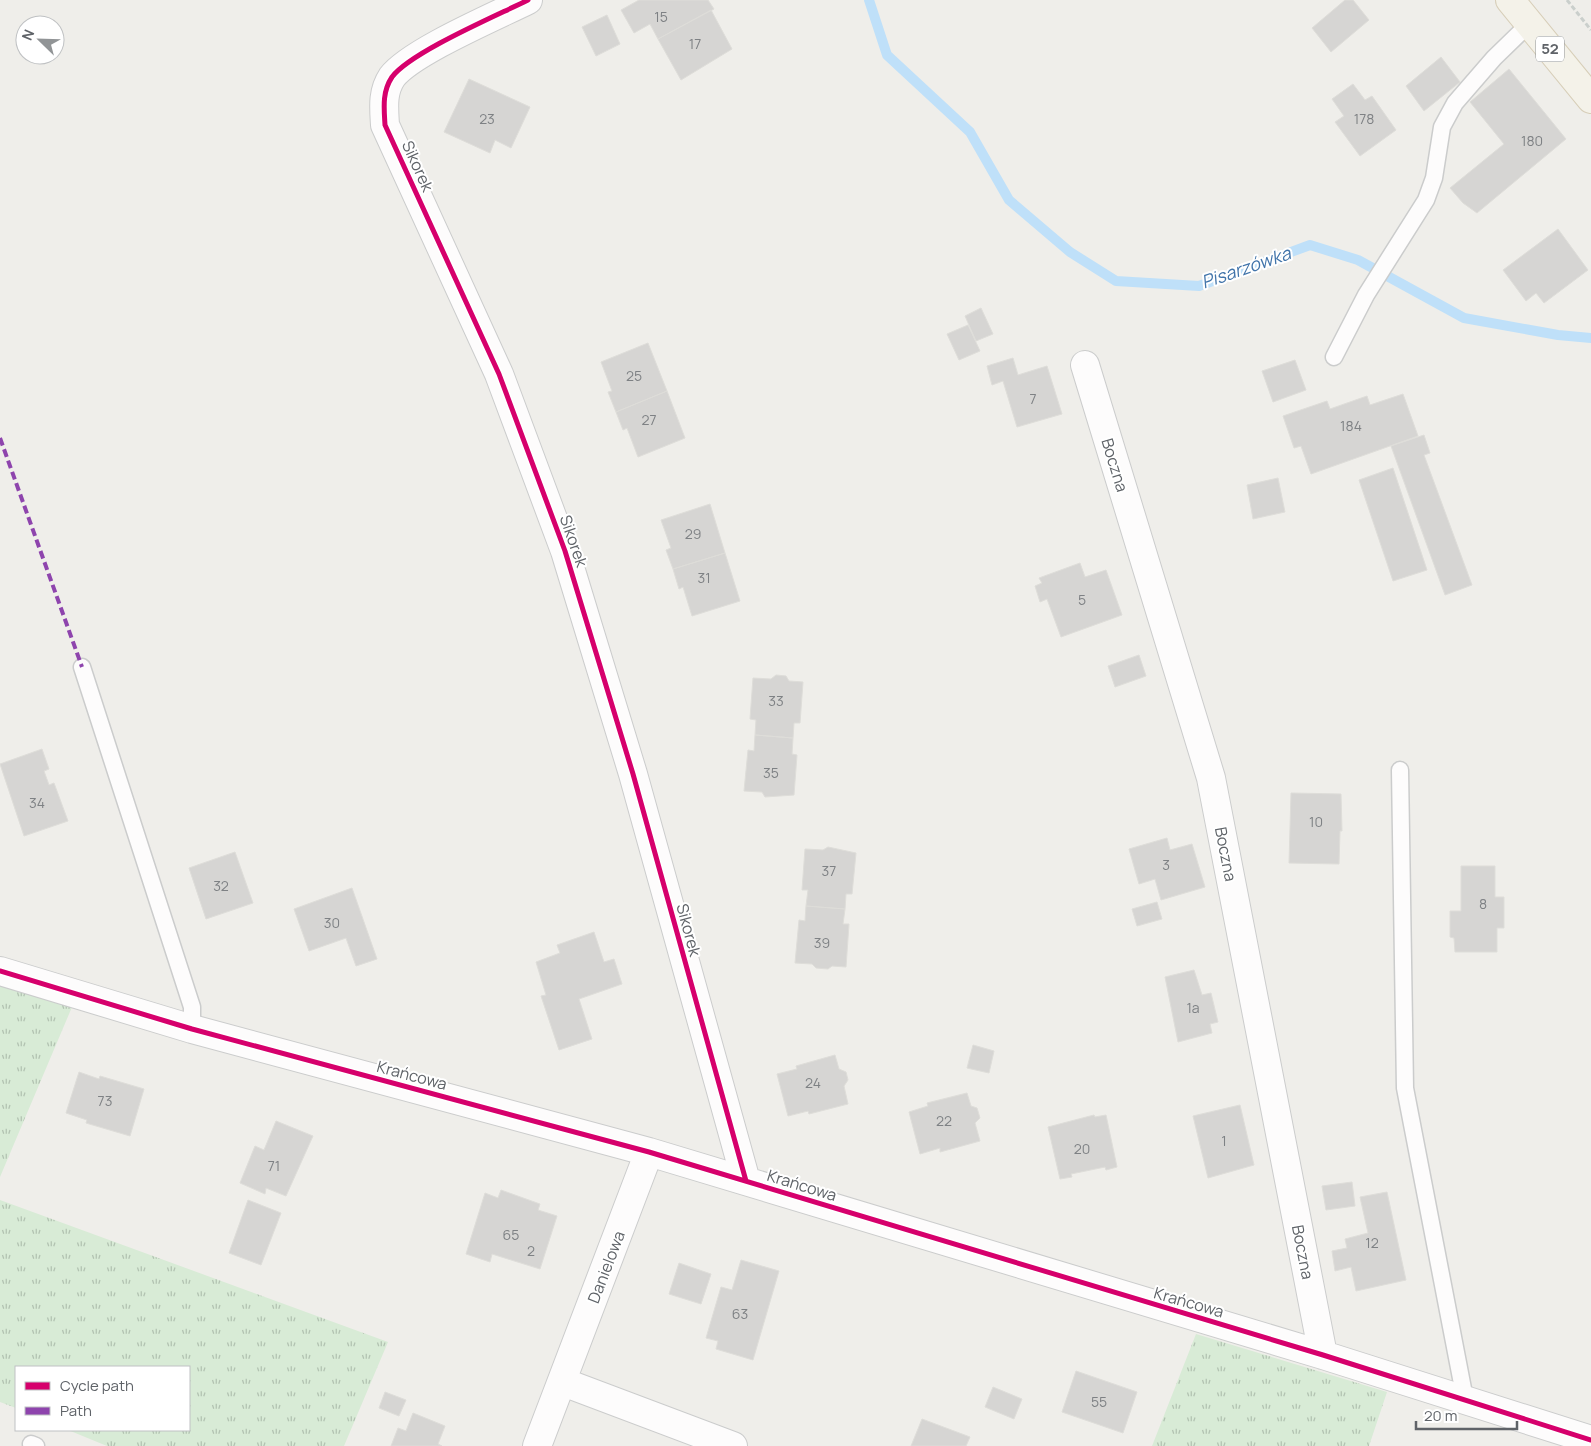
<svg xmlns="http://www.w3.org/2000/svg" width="1591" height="1446" font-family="Manrope,sans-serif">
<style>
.grass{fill:url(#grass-tufts)}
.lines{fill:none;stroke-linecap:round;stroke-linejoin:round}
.stream{stroke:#bfe0f9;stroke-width:10}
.building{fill:#d6d5d3;stroke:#deddd9}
.lane-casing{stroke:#cbcccc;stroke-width:19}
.street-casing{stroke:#cbcccc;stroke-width:30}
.primary-casing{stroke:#d7ceb8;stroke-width:30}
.path{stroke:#cacfcc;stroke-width:3;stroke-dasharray:5 2.5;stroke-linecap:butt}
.lane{stroke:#fdfcfc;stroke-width:16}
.street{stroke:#fdfcfc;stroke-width:28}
.primary{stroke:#f4f2e9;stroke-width:28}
.quiet{stroke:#8e44ad;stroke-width:4;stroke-dasharray:8 4;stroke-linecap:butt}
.cycleway-casing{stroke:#fff;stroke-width:8}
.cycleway{stroke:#d6006c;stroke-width:5}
.labels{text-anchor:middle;stroke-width:4;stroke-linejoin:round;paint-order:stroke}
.number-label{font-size:14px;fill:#7e8184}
.shield{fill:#fff;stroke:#8f9295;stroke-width:1}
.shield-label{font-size:15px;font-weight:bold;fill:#5f6368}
.street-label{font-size:16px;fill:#5f6368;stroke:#fff}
.water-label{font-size:18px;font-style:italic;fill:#4174aa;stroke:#fff}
</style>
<defs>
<pattern id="grass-tufts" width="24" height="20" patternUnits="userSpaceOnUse" patternTransform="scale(1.25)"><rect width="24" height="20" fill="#d8ebd6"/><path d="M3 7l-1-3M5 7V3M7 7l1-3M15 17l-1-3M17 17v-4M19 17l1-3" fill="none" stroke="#b2c2b1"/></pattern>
</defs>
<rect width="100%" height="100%" fill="#efeeea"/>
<!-- grass -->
<path class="grass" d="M0,986L72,1007L0,1177Z
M0,1200L388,1342L344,1446H107L68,1430H189V1367H16V1408L0,1402Z
M1196,1334L1387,1392L1369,1446H1152Z"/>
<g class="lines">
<!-- stream -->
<path class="stream" d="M869,0L887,55L970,132L1009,200L1070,252L1116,281L1199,286L1310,245L1358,260L1464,318L1558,335L1591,338"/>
</g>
<!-- building -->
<path class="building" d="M639,0H708L714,9L658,39L650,24L634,33L621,10Z
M1345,0H1353L1369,20L1331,52L1312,28Z
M711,10L732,49L681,80L658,39Z
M607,15L620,44L596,56L582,27Z
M1441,57L1460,82L1424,111L1406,86Z
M1509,69L1566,139L1477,213L1463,203L1450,188L1504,144L1470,102Z
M469,79L530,107L511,148L495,140L490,153L444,132Z
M1353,84L1365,100L1372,96L1396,130L1360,156L1335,122L1344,116L1332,99Z
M1558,229L1588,270L1544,303L1536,293L1526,301L1503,270Z
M981,308L993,334L976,341L965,316Z
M968,325L980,351L959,360L947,334Z
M648,343L667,391L616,412L608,392L612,391L601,362Z
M1013,358L1018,375L1047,366L1062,414L1017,427L1003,381L992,385L987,366Z
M1295,360L1306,390L1273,402L1262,371Z
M667,391L685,438L638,457L627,428L623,430L616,412Z
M1403,394L1418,436L1311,474L1301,446L1294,448L1283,416L1327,401L1330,409L1367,396L1370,405Z
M1424,435L1430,453L1424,455L1472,585L1445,595L1391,446Z
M1393,468L1427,570L1393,581L1359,480Z
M1278,478L1285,512L1253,519L1247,485Z
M710,504L725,553L673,569L666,550L671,548L661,520Z
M725,553L740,601L692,616L683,587L679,589L673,569Z
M1080,563L1085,577L1106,570L1122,615L1061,637L1047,599L1040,602L1035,586L1042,583L1039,578Z
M1139,655L1146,676L1115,687L1108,666Z
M776,675L786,676L789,681L803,682L800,723H794L793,738L755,735L756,720L750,719L753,678L771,679Z
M755,735L793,738L792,754L797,755L794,795L765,797L762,792L744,791L748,750L754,751Z
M42,749L49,769L44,771L49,785L54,783L68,821L24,836L0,764Z
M1291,793L1341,794L1342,831H1340L1339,864L1289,863Z
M1167,838L1170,850L1192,844L1205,887L1161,900L1155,879L1139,884L1129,849Z
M828,847L856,853L852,894H846L845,909L806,906L808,890H802L805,849L823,850Z
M235,852L253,903L206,919L189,868Z
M1461,866H1495V897H1504V928H1497V952H1455L1454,938L1450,937V911H1461Z
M352,888L377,959L356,966L346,938L309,951L294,909Z
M1157,902L1162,919L1137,926L1132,909Z
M806,906L845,909L843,924H849L846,967L832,966L828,969L816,968L812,964L795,963L799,920L805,921Z
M594,932L604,962L614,959L622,984L579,999L592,1039L559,1050L541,996L546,995L536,962L560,953L557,945Z
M1194,970L1202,995L1211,993L1218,1022L1210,1024L1212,1033L1178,1042L1165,977Z
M973,1045L994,1051L989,1073L967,1068Z
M835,1055L839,1069L846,1072L848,1080L844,1086L848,1104L809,1114L808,1111L788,1116L777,1074L797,1069L796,1066Z
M79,1072L99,1079L100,1076L144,1089L130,1136L86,1123L87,1120L66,1113Z
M967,1093L971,1106L977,1108L980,1118L975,1123L980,1141L940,1152V1148L920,1154L909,1112L928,1106L927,1103Z
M1240,1105L1254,1165L1208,1178L1193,1116Z
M1094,1115L1095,1117L1106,1115L1117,1167L1106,1170L1105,1167L1071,1174L1072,1177L1060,1179L1048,1127Z
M276,1121L313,1136L286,1196L266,1188L265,1194L240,1183L255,1146L264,1150Z
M1352,1182L1355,1206L1326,1210L1322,1186Z
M501,1190L540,1204L538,1210L557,1216L540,1269L492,1254L490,1262L466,1254L485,1193L498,1198Z
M1387,1192L1406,1280L1356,1291L1351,1267L1335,1271L1332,1251L1347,1248L1345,1239L1368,1233L1360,1197Z
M248,1200L281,1213L261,1265L229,1253Z
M741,1260L779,1271L753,1360L716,1349L718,1341L706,1338L721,1287L732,1290Z
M679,1263L711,1274L701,1304L669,1294Z
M1076,1371L1137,1392L1123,1433L1062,1412Z
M993,1387L1022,1399L1014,1419L985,1407Z
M385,1392L406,1400L399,1416L379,1408Z
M413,1413L445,1426L438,1444L442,1446H391L398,1428L406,1431Z
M922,1419L970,1437L966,1446H911Z"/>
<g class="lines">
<!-- lane casing -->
<g class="lane-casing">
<path id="lane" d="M1334,357L1366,295L1426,200L1434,178L1442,127L1455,103L1494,58L1529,24
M82,667L192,1007V1029
M1400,770L1405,1088L1465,1399
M31,1444L36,1446"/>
</g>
<!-- street casing -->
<g class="street-casing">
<path id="street" d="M528,0C496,16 411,52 392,77C382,92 384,108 385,125L499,374L565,551L633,774L746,1181
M1085,365L1211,778L1323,1355
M0,971L192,1029L649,1152L1323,1355L1591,1440
M563,1382L733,1446
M537,1446L649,1152"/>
</g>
<!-- primary casing -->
<g class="primary-casing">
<path id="primary" d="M1510,0L1591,99"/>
</g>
<!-- path -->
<path class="path" d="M1567,0L1591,30"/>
<!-- lane -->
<use href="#lane" class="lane"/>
<!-- street -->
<use href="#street" class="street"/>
<!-- primary -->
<use href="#primary" class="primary"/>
<!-- quiet -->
<path class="quiet" d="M0,438L82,667"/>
<!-- cycleway casing -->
<g class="cycleway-casing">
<path id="cycleway" d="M528,0C496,16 411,52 392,77C382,92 384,108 385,125L499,374L565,551L633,774L746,1181
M0,971L192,1029L649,1152L1323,1355L1591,1440"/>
</g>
<!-- cycleway -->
<use href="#cycleway" class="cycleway"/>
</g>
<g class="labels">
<!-- number labels -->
<g class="number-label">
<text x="661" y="22">15</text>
<text x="695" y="49">17</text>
<text x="487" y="124">23</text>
<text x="1364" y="124">178</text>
<text x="1532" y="146">180</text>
<text x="634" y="381">25</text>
<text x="1033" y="404">7</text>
<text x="649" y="425">27</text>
<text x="1351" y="431">184</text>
<text x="693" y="539">29</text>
<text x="704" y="583">31</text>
<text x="1082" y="605">5</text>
<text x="776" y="706">33</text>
<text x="771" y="778">35</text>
<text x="37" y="808">34</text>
<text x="1316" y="827">10</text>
<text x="1166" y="870">3</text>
<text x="829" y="876">37</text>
<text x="221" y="891">32</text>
<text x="1483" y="909">8</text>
<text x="332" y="928">30</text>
<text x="822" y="948">39</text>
<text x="1193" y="1013">1a</text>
<text x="813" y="1088">24</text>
<text x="105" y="1106">73</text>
<text x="944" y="1126">22</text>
<text x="1224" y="1146">1</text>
<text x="1082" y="1154">20</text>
<text x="274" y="1171">71</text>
<text x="511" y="1240">65</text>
<text x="1372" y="1248">12</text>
<text x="531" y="1256">2</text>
<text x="740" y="1319">63</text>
<text x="1099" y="1407">55</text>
</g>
<!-- shield labels -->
<rect class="shield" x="1536" y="36.5" width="28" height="25" rx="4"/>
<g class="shield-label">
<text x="1550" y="54">52</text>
</g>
<!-- street labels -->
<g class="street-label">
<text transform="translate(418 166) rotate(66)" y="6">Sikorek</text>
<text transform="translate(1115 465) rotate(73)" y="6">Boczna</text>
<text transform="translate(574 541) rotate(71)" y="6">Sikorek</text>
<text transform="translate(1226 854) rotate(79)" y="6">Boczna</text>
<text transform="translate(689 930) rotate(75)" y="6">Sikorek</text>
<text transform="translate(412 1075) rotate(15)" y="6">Krańcowa</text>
<text transform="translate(802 1185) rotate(17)" y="6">Krańcowa</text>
<text transform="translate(1303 1252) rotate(79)" y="6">Boczna</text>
<text transform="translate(606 1267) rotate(-69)" y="6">Danielowa</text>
<text transform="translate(1189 1302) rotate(16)" y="6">Krańcowa</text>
</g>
<!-- water labels -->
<g class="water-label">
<text transform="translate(1246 268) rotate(-19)" y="6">Pisarzówka</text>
</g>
</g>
<!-- legend -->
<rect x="15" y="1366" width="175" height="65" fill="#ffffff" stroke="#bfc1c3"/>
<rect x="25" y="1382" width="25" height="8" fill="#d6006c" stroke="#bfc1c3"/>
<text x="60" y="1391" font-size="15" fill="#5f6368">Cycle path</text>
<rect x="25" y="1407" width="25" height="8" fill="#8e44ad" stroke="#bfc1c3"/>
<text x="60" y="1416" font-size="15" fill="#5f6368">Path</text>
<!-- north arrow -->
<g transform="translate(40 40) rotate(293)"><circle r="24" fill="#ffffff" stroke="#bfc1c3"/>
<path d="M0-4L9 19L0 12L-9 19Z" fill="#919496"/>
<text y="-8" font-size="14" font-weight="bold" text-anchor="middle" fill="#5f6368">N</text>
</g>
<!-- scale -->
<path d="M1416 1421v8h101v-8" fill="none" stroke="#5f6368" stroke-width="2.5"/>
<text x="1424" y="1421" font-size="15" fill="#5f6368" stroke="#ffffff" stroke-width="4" paint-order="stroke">20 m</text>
</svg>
